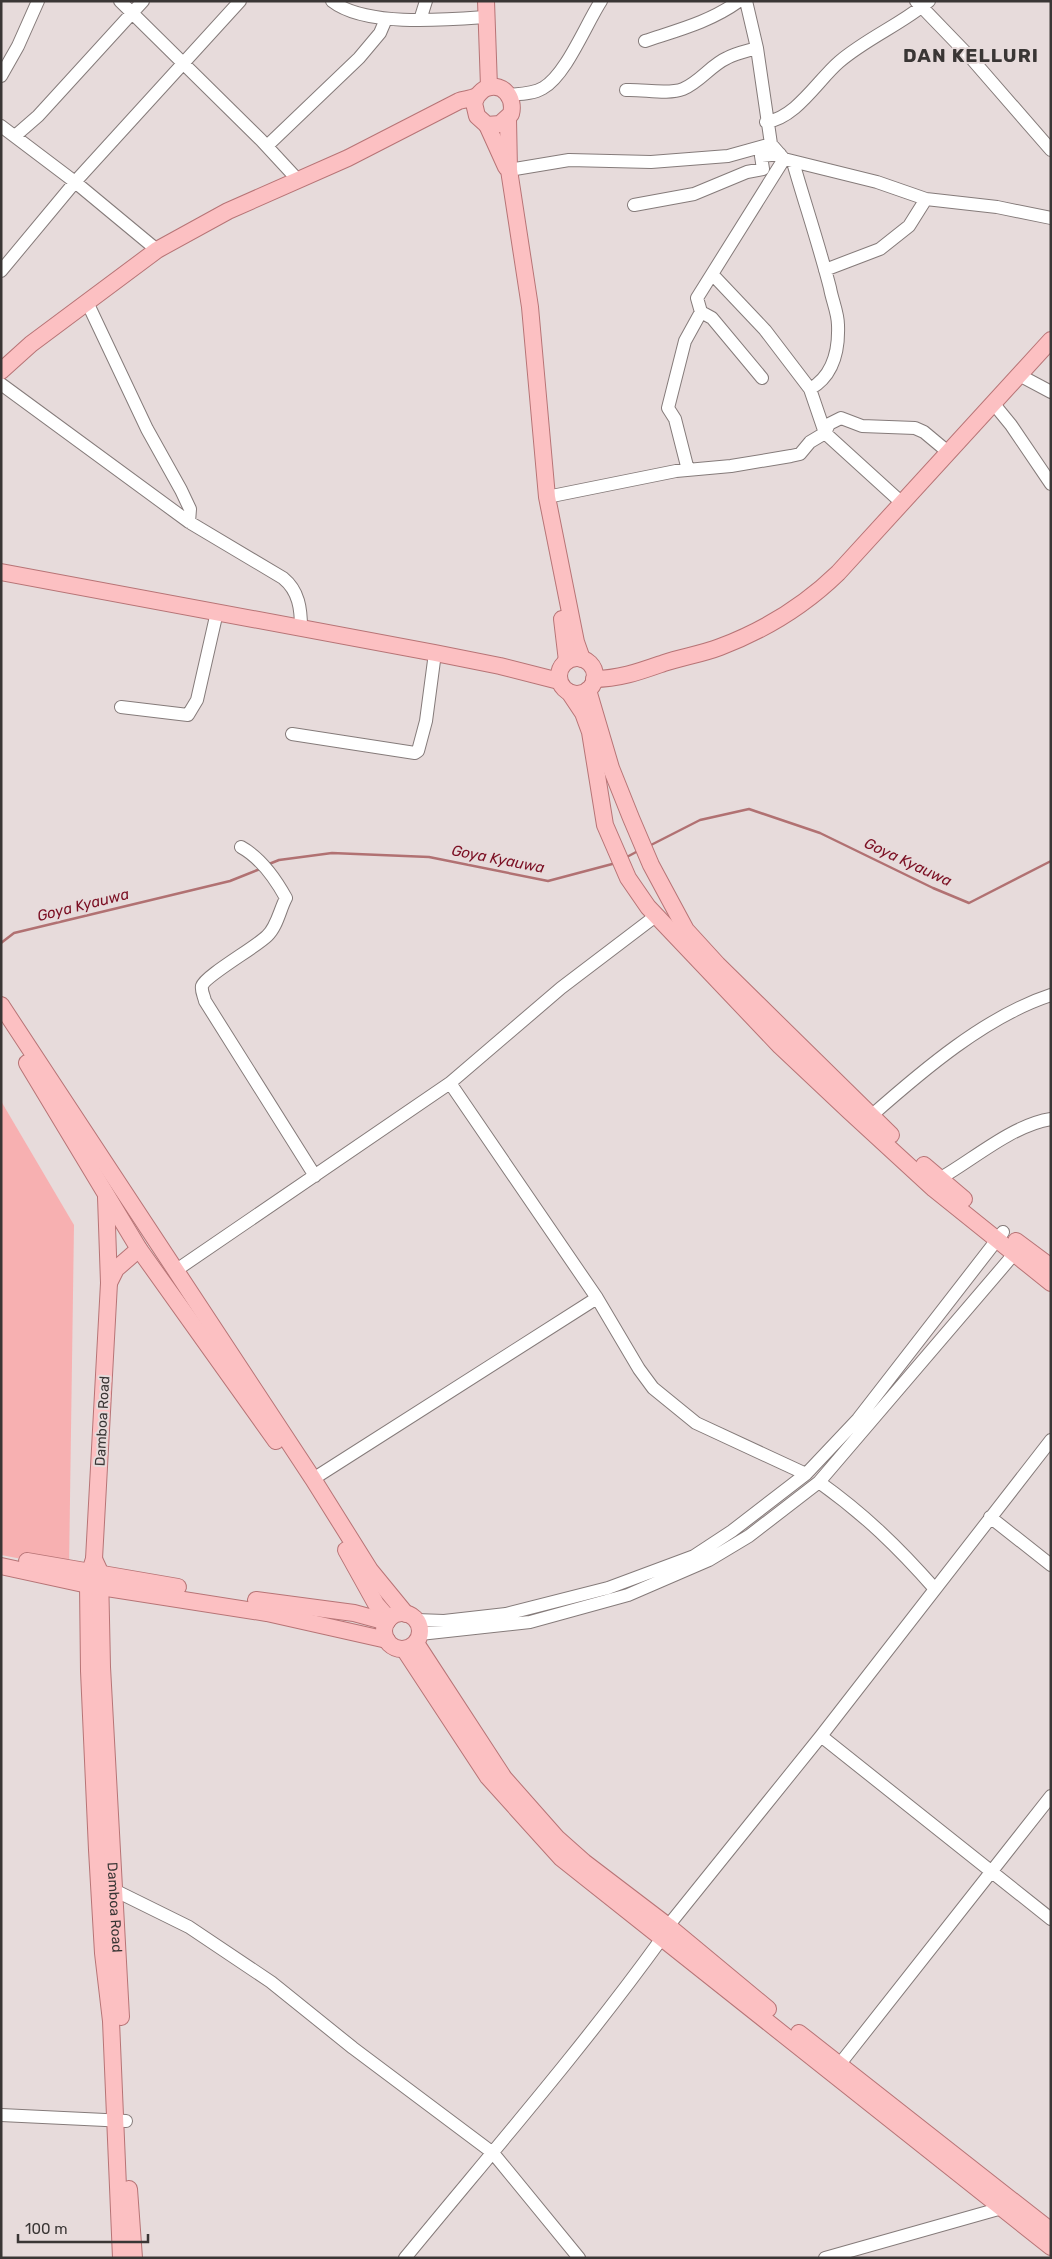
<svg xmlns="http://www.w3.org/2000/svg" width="1052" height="2259" font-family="Rubik,sans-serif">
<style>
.green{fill:#f7b0b1}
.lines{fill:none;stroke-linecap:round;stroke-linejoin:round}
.stream{stroke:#b17172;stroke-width:2.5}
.minor-casing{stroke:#857b7a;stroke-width:14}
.major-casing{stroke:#b77476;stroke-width:18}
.minor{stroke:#fff;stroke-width:12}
.major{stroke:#fcc0c2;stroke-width:16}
.labels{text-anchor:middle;stroke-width:4;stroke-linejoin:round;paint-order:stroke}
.street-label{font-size:14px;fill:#3a3635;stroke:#e7dbdb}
.water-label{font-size:15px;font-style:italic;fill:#7b0f23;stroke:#e7dbdb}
.district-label{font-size:19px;font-weight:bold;letter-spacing:1px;fill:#3a3635;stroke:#e7dbdb}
</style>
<rect width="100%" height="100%" fill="#e7dbdb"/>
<!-- green -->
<path class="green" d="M1,1101L74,1225L69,1568L1,1555Z"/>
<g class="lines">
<!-- stream -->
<path class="stream" d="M649,846L700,820L749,809L820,833L933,888L969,903L1051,861
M625,858L638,851
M269,864L279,860L332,853L429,857L548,881L616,863
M1,943L14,933L230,881L260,869"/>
<!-- minor casing -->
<g class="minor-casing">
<path id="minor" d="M120,1L261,140L298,180
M332,1C365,27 445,20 486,17
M746,1L757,48L771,144L784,159L877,182L926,199L997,207L1051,218
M916,1L971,58L1051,150
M420,20L426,1
M645,41C678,30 710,22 739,1
M1,76L18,46L38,1
M626,90C643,89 668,95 683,89C700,82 711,65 727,58C736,53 747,51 757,48
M509,95C520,94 533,94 543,88C566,75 586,24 601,1
M766,122C796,118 818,80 839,62C867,38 902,24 929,1
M1,126L75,182L157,250
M15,136L38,116L143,1
M267,146L359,58L380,33L386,19
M793,162C805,204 819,245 830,288C832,300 838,313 838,325C839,350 833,376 810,389L825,433L902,503
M509,170L569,160L651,162L728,156L771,144
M634,205L694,194L747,172L763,169L761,156L780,154
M825,270L880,249L909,226L926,199
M1,271L75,182L240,1
M712,274L765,330L810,389
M87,302L147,429L181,490L190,509L189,522
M1019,375L1051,392
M762,378L712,318L701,312L697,298L784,159
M1,384L189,522L283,578C299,591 301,609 301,628
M993,403L1011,425L1051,484
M688,470L675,419L668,408L685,341L701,312
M547,497L676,471L731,466L791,456L800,454L810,442L825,433L829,424L841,418L862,426L915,428L924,432L948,452
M121,707L188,715L197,700L217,612
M292,734L415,753L418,751L426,721L435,653
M241,847C261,858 275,878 286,898C280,909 277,927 267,936C256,947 205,976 202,986C201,991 204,996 205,1001L315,1176
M450,1083L597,1298L639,1369L653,1388L696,1423L806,1474
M871,1116C922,1071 986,1016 1051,995
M939,1179C973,1160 1012,1125 1051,1119
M175,1271L450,1083L561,988L657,915
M313,1479L597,1298
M819,1482C865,1515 898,1547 935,1589
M990,1517L1051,1565
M416,1620L444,1621L506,1614L608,1588L694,1556L732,1531L806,1474L858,1419L1003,1232
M420,1634L530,1622L628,1595L709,1560L749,1536L819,1482L1020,1247
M821,1736L1051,1919
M108,1887L189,1927L271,1982L353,2048L493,2153L579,2258
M668,1926L821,1736L1051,1440
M839,2065L1051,1796
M1,2115L126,2121
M405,2258C492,2152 582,2049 662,1938
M825,2258L1002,2208"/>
</g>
<!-- major casing -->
<g class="major-casing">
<g id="major">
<path d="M486,1L489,87"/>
<path d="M508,119L509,170L530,307L547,497L576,642L582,659"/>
<path d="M487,125L506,167"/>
<path d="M1,371L31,344L157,250L228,211L348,158L459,101C464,99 473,99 478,95C481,92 483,89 487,88C504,82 515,99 511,114L500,124L487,125L477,116L474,103L477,96"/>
<path d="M1,572L435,653L500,666L559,681"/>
<path d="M562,619L567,661"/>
<circle cx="577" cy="676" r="18"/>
<path d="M594,679C620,679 641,671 664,663C682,657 702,654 720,647C765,630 803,607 838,573L1051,340"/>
<path d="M588,690L611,768L631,818L651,865L686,930L718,965L891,1135"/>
<path d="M569,692L583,713L590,732L605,825L628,878L648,907L780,1046L849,1111L934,1189L1051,1283"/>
<path d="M1,1005L313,1479L370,1570L406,1614"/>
<path d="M27,1063L139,1249L276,1441"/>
<path d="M924,1165L964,1199"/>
<path d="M106,1197L109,1283L94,1559L90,1571L88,1585L89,1671L97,1850L103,1953L111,2021L121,2258"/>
<path d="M1016,1241L1051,1267"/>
<path d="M109,1283L116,1269L139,1249"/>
<path d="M346,1550L376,1604L389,1619"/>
<path id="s1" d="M94,1559L100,1572L102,1667L121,2017"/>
<path d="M27,1561L178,1587"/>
<path d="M1,1566L88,1585L267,1613L387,1640"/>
<path d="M256,1600L354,1613L387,1622"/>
<circle cx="402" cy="1631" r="18"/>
<path d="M416,1643L504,1778L557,1838L584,1862L668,1926L768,2009"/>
<path d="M404,1649L488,1777L561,1858L1051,2247"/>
<path d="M799,2033L1051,2231"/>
<path d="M129,2189L134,2258"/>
</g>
</g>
<!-- minor -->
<use href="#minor" class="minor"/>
<!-- major -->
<use href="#major" class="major"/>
</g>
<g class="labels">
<!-- street labels -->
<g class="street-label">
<text transform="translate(102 1421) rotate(-87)" y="5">Damboa Road</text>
<text dy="5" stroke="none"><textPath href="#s1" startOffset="350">Damboa Road</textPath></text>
</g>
<!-- water labels -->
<g class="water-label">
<text transform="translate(498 859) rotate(11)" y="5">Goya Kyauwa</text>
<text transform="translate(908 862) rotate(25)" y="5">Goya Kyauwa</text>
<text transform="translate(83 905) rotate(-14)" y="5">Goya Kyauwa</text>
</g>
<!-- district labels -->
<g class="district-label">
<text x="971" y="62">DAN KELLURI</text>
</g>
</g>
<!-- border -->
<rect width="1052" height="2259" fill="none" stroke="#3a3635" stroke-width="5"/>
<!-- scale -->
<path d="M18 2234v8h130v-8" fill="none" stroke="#3a3635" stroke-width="2.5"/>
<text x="25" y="2234" font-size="15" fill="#3a3635" stroke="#e7dbdb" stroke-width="4" paint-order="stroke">100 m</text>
</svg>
